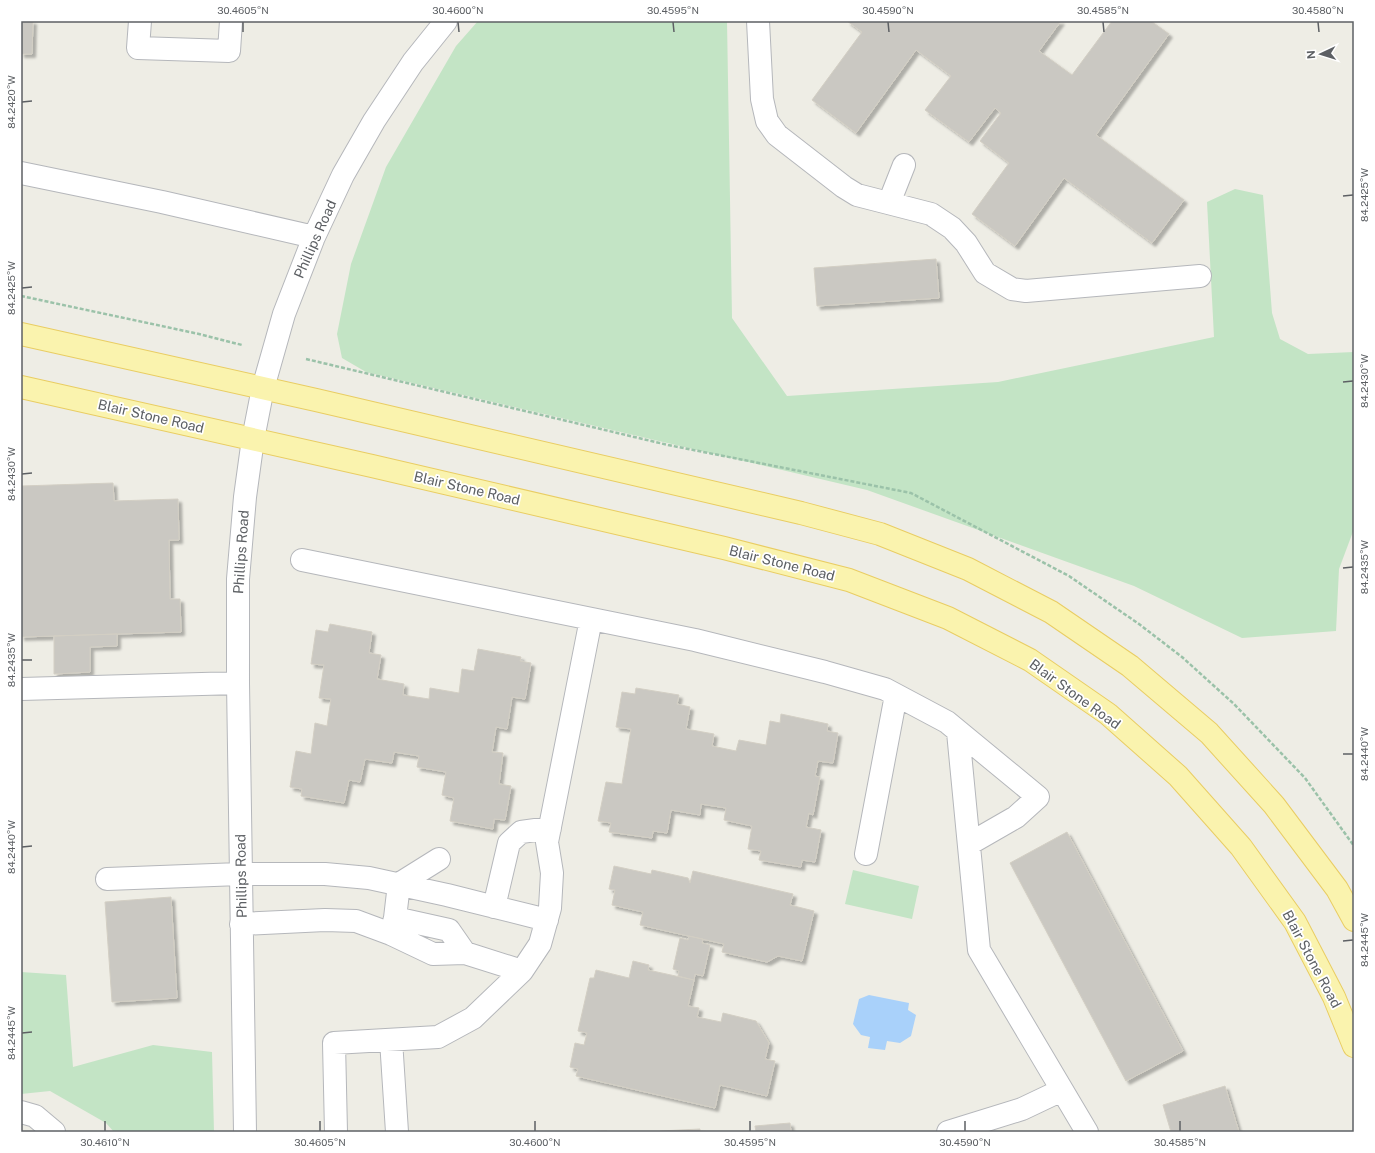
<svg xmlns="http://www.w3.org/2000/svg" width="1375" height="1153" font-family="'Public Sans',sans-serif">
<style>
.green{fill:#c3e4c5}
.water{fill:#a9d1fa}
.building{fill:#cac8c2;stroke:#d3cfc4;filter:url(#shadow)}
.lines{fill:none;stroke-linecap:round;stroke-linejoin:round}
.minor-casing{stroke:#b5b7bb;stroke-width:24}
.major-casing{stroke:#e9cd63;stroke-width:24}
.path{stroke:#9bc2a9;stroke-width:2.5;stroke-dasharray:4 2;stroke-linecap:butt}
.minor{stroke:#fff;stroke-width:22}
.major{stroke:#faf3ae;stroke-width:22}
.ticks{fill:none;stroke:#5d6064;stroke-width:1.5}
.labels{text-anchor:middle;stroke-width:3.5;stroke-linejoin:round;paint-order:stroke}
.street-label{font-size:14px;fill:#5d6064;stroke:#fff}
.neatline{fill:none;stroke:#5d6064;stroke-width:1.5}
.ticks-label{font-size:10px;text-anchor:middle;fill:#5d6064}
</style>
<defs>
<filter id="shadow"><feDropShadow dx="3.5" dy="3.5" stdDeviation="1" flood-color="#0004"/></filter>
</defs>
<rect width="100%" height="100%" fill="#eeede5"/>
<!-- green -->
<path class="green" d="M478,21H727L732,318L787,396L998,382L1214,337L1207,202L1235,189L1263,195L1272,313L1280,339L1308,354L1354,352V529L1339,569L1336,631L1242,638L1134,586L867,490L366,372L342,358L337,334L351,264L386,167L456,46Z
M853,870L919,886L912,919L845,904Z
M21,972L66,975L73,1067L153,1045L212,1052L214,1132H114L106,1123L50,1091L21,1094Z"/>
<!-- water -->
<path class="water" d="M869,995L909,1003L908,1010L916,1015L911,1036L900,1043L887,1041L885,1050L868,1048L870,1037L861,1035L853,1024L859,999Z"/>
<!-- building -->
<path class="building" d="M21,21H33L32,54H21Z
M847,21H1061L1039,51L1072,75L1112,21H1151L1169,34L1096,135L1184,200L1152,243L1064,178L1015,246L972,214L1009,163L980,141L1001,113L995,108L969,142L925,110L951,76L916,50L856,133L812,100L862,32Z
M936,259L939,298L817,306L814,268Z
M113,483L114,501L178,499L179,540H169L170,599H180L181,632L21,637V486Z
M330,624L372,632L369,653L381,655L377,679L404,684L403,695L429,699L430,688L459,693L462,669L474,671L478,649L521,657L520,661L531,663L525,699L512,697L507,729L496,727L492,752L503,753L499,784L511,786L505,820L494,819L493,829L450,821L454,798L442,795L446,772L417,767L419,756L394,752L392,763L365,759L360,782L349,780L344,803L301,796L302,789L290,787L296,751L311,754L315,723L327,726L331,699L319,698L324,665L311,664L316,630L328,632Z
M117,634V646L90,647V672L54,674V636Z
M636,688L679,695L677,704L690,707L686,729L714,734L712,746L736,751L739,740L766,745L770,721L780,723L781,714L828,724L827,731L838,733L833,763L818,761L815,776L820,777L813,815L809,813L806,827L821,830L815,862L802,860L801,867L759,860L761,851L748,849L752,826L724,820L726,808L701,804L700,815L671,810L667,833L653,831L652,838L609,832L611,823L598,821L606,782L622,784L631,729L616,727L622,692L635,694Z
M1067,832L1183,1051L1126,1081L1010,863Z
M614,866L651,874L652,870L688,878L690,883L693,871L793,894L790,905L814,911L802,961L778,956L767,962L722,952L724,944L640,925L643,912L612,905L615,890L609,889Z
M171,897L177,998L112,1002L105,902Z
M689,936L703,939L702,943L710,945L703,976L695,974L694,980L678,976L679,971L673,969L680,938L688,940Z
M633,961L649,965L648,970L694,980L688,1006L699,1008L697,1017L721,1022L723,1013L756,1021L769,1043L765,1059L775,1061L767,1096L720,1085L715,1108L576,1076L578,1069L570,1067L575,1043L584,1045L587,1033L578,1031L590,978H594L596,970L629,978Z
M1225,1086L1239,1132H1171L1163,1105Z
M790,1123L791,1132H756L755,1126Z
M700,1129V1132H660V1131Z
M607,1131V1132H580Z"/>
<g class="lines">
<!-- minor casing -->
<g class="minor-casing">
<path id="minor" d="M140,21L138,48L229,51L231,21
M758,21L762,99L767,121L777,135L844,187L857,195L931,214L952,228L966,243L985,273L1012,289L1026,291L1200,276
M21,173L162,202L314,237
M889,203L904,165
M302,560L695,640L825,672L885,689L947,722L1038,797L1016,817L969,844
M21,689L238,683
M958,732L979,950L1087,1132
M866,854L896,695
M107,879L240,874H325L369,878L447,895L547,920
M494,907L509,843L521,832L550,828
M395,918L449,930L465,953
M241,924L325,920L356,921L391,934L433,954L465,953L522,971
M391,934L395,918L399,884L439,859
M391,1040L397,1132
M21,1112L35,1116L54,1132
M245,1132L238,683V579L245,497L253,439L263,388L284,314L314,237L343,175L374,121L413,62L446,21
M336,1132L334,1043L438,1037L473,1018L522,971L540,944L550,908L552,873L547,842L591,619
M948,1132L1022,1109L1062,1090"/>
</g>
<!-- major casing -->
<g class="major-casing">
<path id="major" d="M21,334L316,400L801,513L880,534L968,569L1051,612L1130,666L1209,733L1274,805L1337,889L1354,920
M21,387L372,466L724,548L849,580L948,618L1030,660L1108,714L1178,776L1241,847L1295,922L1334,997L1354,1046"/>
</g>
<!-- path -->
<path class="path" d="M21,296L199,334L242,345
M306,359L668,445L911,493L1069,576L1139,624L1182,657L1234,704L1305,778L1354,846"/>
<!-- minor -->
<use href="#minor" class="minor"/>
<!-- major -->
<use href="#major" class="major"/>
</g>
<!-- ticks -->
<path class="ticks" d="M243,22V32M458,22L459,32M673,22L674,32M888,22L889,32M1103,22L1104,32M1318,22L1319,32M22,102L32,101M1343,196L1353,195M22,288L32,287M1343,382L1353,381M22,474L32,473M1343,568L1353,567M22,660H32M1343,754H1353M22,847L32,846M1343,941L1353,940M22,1033L32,1032M105,1121V1131M320,1121V1131M535,1121V1131M750,1121V1131M965,1121V1131M1180,1121V1131"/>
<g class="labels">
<!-- street labels -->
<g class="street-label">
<text transform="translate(315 239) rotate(-66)" y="5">Phillips Road</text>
<text transform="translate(151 416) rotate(13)" y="5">Blair Stone Road</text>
<text transform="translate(467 488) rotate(13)" y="5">Blair Stone Road</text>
<text transform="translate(241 552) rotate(-86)" y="5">Phillips Road</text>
<text transform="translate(782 563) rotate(14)" y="5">Blair Stone Road</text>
<text transform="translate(1075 694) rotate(36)" y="5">Blair Stone Road</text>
<text transform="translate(241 876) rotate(-91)" y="5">Phillips Road</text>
<text transform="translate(1312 959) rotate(62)" y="5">Blair Stone Road</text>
</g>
</g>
<!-- border -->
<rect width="1375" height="1153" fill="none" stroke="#ffffff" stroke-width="44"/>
<!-- north arrow -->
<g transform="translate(1321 54) rotate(266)" stroke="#ffffff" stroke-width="3" paint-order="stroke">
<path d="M0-3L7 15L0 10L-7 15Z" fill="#5d6064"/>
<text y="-6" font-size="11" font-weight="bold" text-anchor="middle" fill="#5d6064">N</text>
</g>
<rect x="22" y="22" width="1331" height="1109" class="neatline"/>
<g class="ticks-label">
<text x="243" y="14">30.4605°N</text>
<text x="458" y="14">30.4600°N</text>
<text x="673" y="14">30.4595°N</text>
<text x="888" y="14">30.4590°N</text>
<text x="1103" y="14">30.4585°N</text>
<text x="1318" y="14">30.4580°N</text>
<text transform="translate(11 102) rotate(-90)" y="4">84.2420°W</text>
<text transform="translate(1364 195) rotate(-90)" y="4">84.2425°W</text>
<text transform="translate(11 288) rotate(-90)" y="4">84.2425°W</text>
<text transform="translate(1364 381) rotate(-90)" y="4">84.2430°W</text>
<text transform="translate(11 474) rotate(-90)" y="4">84.2430°W</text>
<text transform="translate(1364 567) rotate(-90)" y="4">84.2435°W</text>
<text transform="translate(11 660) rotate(-90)" y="4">84.2435°W</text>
<text transform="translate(1364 754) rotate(-90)" y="4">84.2440°W</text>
<text transform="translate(11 847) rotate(-90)" y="4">84.2440°W</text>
<text transform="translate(1364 940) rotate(-90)" y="4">84.2445°W</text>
<text transform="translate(11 1033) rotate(-90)" y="4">84.2445°W</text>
<text x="105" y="1146">30.4610°N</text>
<text x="320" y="1146">30.4605°N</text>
<text x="535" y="1146">30.4600°N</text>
<text x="750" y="1146">30.4595°N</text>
<text x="965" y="1146">30.4590°N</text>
<text x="1180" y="1146">30.4585°N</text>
</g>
</svg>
